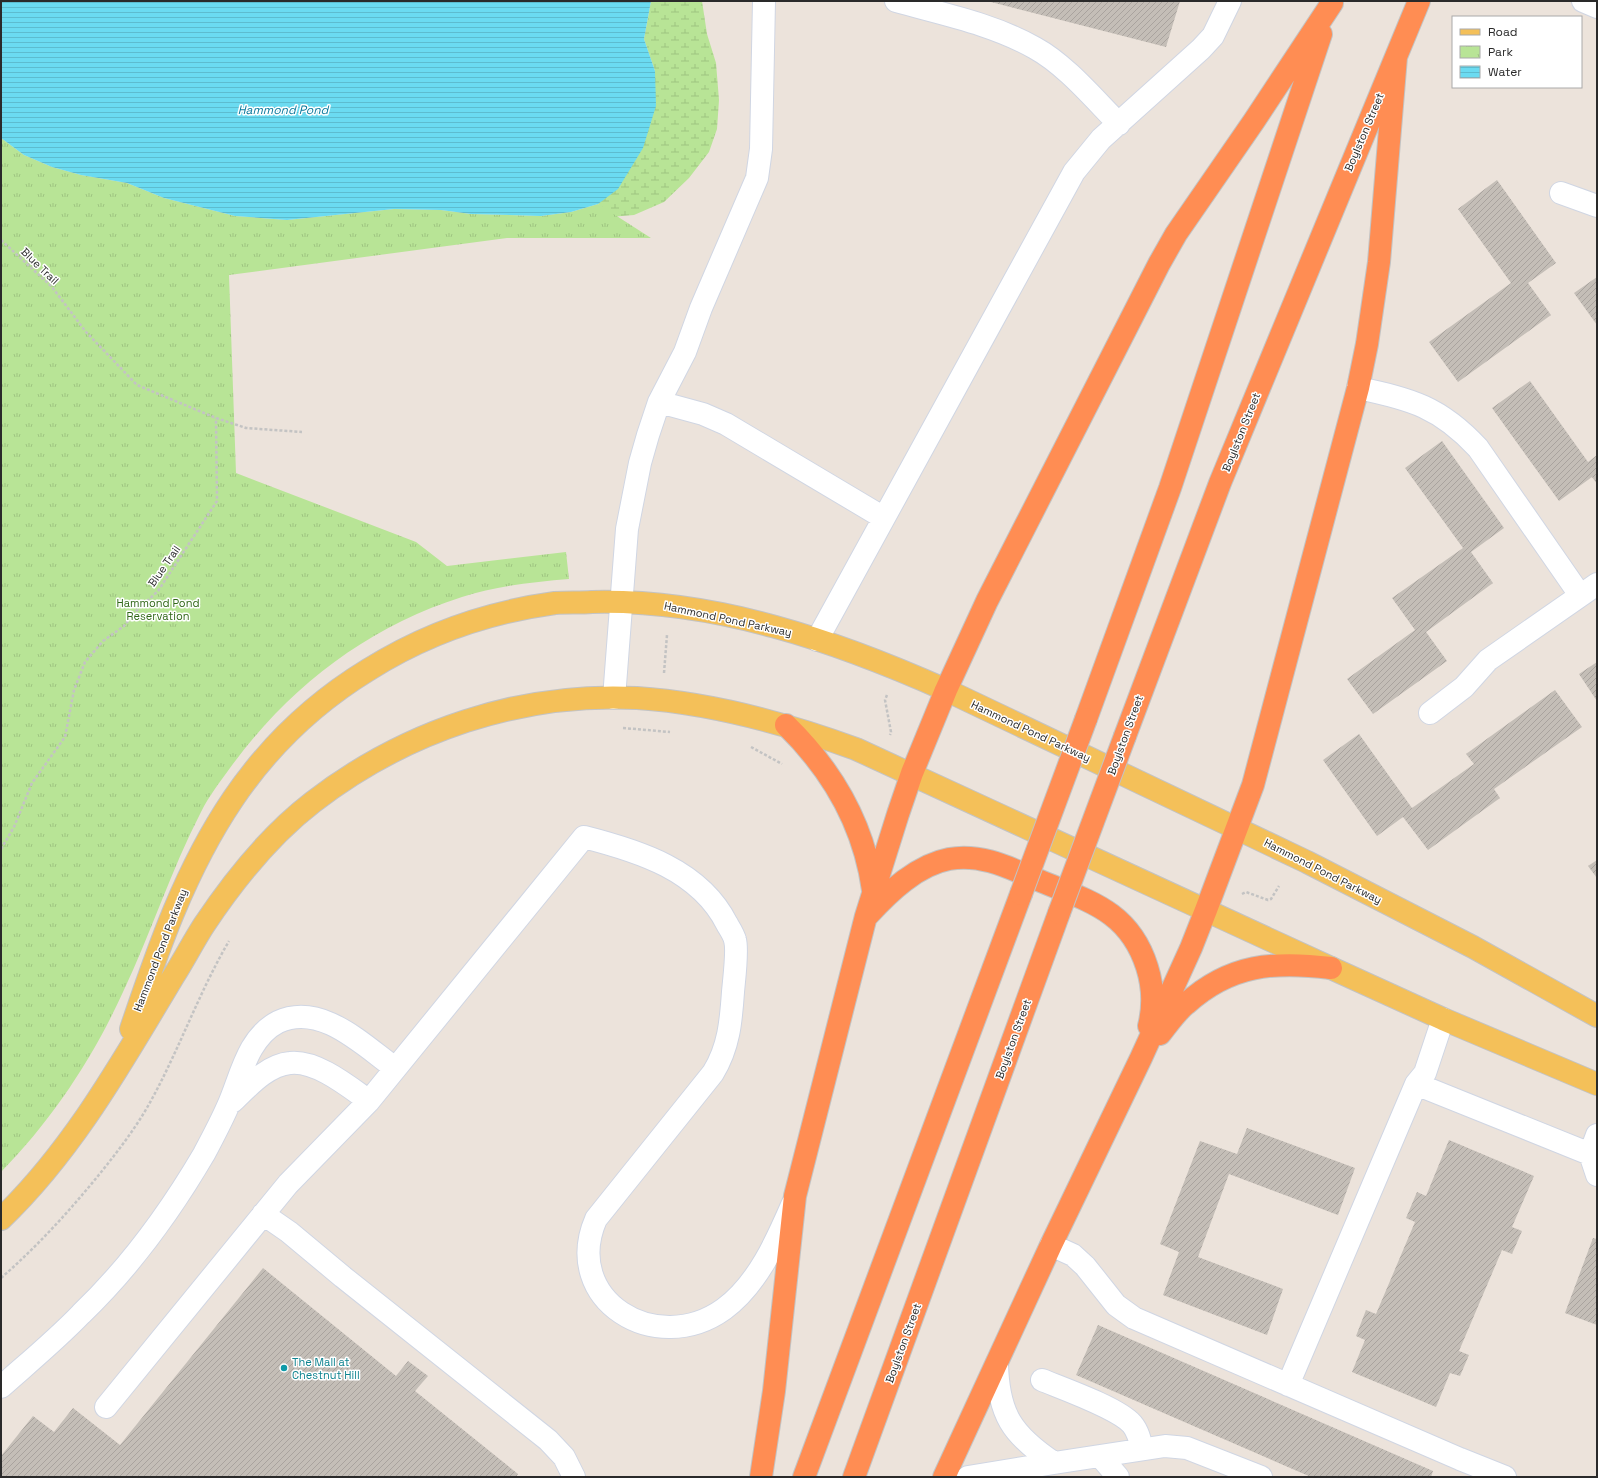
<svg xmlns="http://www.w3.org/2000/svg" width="1598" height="1478" font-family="'Space Grotesk',sans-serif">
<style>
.wetland{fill:url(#wetland-marsh)}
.park{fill:url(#park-tufts)}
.water{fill:url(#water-rules)}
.building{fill:url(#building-hatch)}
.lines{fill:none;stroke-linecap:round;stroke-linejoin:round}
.minor-casing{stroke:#d0d6e3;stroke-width:24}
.major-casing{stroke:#c3c3c3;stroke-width:24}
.highway-casing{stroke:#c3c3c3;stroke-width:24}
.path{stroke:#c3c3c3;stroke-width:2.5;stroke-dasharray:3 2;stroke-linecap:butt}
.minor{stroke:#fff;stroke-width:22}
.major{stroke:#f4c059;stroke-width:22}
.highway{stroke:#ff8d53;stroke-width:22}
.highway-bridge-casing{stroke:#c3c3c3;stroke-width:24;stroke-linecap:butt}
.highway-bridge{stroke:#ff8d53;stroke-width:22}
.culture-dot{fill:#0f9aa8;stroke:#fff;stroke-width:1.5}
.labels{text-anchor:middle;stroke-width:3;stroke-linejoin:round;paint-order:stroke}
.street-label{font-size:11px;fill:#2a2a2a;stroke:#fff}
.park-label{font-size:11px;fill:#316818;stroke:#fff}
.culture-label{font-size:11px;fill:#0d838f;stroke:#fff;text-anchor:start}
.water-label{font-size:12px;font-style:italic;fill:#0a799d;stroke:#fff}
</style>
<defs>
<pattern id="wetland-marsh" width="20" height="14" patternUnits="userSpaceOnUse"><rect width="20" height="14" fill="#b8e496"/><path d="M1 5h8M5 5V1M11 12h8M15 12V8" fill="none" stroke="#9ec481"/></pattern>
<pattern id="park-tufts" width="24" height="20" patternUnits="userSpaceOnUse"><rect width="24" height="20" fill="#b8e496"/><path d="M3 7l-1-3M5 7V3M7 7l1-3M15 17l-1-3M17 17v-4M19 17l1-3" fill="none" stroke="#9ec481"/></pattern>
<pattern id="water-rules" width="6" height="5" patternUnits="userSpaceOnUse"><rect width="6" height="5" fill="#6bdbf1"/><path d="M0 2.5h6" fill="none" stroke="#5dbccf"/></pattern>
<pattern id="building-hatch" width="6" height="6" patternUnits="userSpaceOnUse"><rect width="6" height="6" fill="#c4beb7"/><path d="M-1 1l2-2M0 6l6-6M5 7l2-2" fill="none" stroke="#a9a39e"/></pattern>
</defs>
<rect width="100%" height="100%" fill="#ece3db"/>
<!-- wetland -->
<path class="wetland" d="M651,1H702L707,34L716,63L719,100L717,129L709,152L689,178L664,202L634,215L610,217L598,204L655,71L644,39Z"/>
<!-- park -->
<path class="park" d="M1,138L24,155L52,167L81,175L127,183L164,198L235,216L287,220L394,209L441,210L471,214L541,216L571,212L598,204L651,238H507L229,275L236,473L416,542L447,566L566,552L569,579C533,582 496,586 462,597C367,627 288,688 230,768C220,782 209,796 201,812C171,870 151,933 123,992C93,1058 52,1120 1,1172Z"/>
<!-- water -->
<path class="water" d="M1,1H651L644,39L655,71L656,106L643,148L618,189L598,204L571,212L541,216L471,214L441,210L394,209L287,220L235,216L164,198L127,183L81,175L52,167L24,155L1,138Z"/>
<!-- building -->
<path class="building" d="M987,1H1180L1166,47Z
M1497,180L1556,263L1528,283L1551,315L1458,382L1429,342L1511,283L1458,209Z
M1597,277V325L1574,293Z
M1530,381L1588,462L1597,455V484L1592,477L1559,501L1492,408Z
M1442,441L1504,528L1471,552L1493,583L1426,632L1447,661L1373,714L1347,679L1415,630L1392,598L1463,548L1405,468Z
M1597,662V701L1579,674Z
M1555,690L1582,727L1494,789L1500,798L1428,850L1403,817L1377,836L1323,760L1359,734L1412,808L1474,764L1466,754Z
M1597,860V878L1588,866Z
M1247,1128L1355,1168L1338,1215L1229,1174L1198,1257L1283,1289L1267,1335L1163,1295L1179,1252L1160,1244L1200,1141L1237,1154Z
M1449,1140L1534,1176L1512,1227L1522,1231L1512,1254L1502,1250L1459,1351L1469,1355L1460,1376L1450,1373L1436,1407L1352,1372L1365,1340L1356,1336L1366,1310L1376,1314L1415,1222L1406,1218L1417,1192L1426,1196Z
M1593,1238L1597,1239V1325L1565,1313Z
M263,1268L396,1376L408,1361L428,1376L415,1391L518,1474L516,1477H1V1456L33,1416L54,1432L73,1408L120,1445Z
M1098,1325L1433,1471L1431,1477H1311L1076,1375Z"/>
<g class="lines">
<!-- minor casing -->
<g class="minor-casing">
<path id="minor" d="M896,1C942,14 993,24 1035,48C1066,65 1094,99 1119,124
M1583,1L1597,7
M1561,193L1597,206
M1358,388C1411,399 1440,407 1478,448L1580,595
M659,402L703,414L726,424L884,518
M817,640L1074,172L1101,139L1201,49L1213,36L1230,1
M614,698L627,529L640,463L648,435L659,402L685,352L701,308L757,178L761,149L764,1
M1430,713L1464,687L1488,660L1597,584
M1416,1084L1590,1154
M232,1102C248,1087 267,1065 290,1063C316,1060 348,1086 369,1101
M1597,1135L1590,1154L1597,1175
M263,1214L289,1232L343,1277L548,1440L564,1457L574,1477
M1051,1245L1073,1255L1085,1266L1116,1305L1134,1318L1460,1459L1505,1477
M1042,1380C1064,1389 1118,1408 1132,1424C1138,1431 1140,1440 1142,1449
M1288,1385L1416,1084L1425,1073L1443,1019
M1,1387C28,1363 56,1340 81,1314C129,1268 170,1212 204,1154C212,1139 221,1122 228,1106C241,1077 247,1038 278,1022C321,1002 363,1045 395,1068
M106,1407L288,1184L369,1101L584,837C639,851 700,870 727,924C730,929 734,935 735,940C738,950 734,980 733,992C731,1021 729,1047 713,1073L596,1219C561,1300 656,1358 724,1309C758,1284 777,1240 793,1203
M1100,1456L1118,1477
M1054,1463L1165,1446L1187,1448L1261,1477
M968,1477L1054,1463C1012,1435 998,1414 997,1363"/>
</g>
<!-- major casing -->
<g class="major-casing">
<path id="major" d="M131,1029C158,949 185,870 233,799C269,746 314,703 368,670C425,634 489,612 555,603C567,602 580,603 592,602C715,599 836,641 946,690L1307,862L1473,947L1597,1016
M1,1219C73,1150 122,1062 173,977C184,960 193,942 204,925C234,880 270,835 313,802C405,731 520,692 637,698C712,703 785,723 856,749L1331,968L1443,1019L1597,1084"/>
</g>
<!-- highway casing -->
<g class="highway-casing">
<path id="highway" d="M1086,719L1170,488L1321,34
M786,725C832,770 864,825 873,890
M1125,736L1220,483L1419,1
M868,915C889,892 917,865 949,859C981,853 1010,868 1038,880C1088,901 1129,910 1147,967C1153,986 1154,1006 1149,1026
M1160,1034C1168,1024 1176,1012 1186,1004C1230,964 1274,961 1331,968
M761,1477L774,1391L795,1196L866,916L898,814L912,773L946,690L987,601L1159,264L1176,234L1254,121L1332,3
M804,1477L1021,894
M854,1477L1059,913
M944,1477L1051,1245L1141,1058L1191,948L1206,910L1253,785L1358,388L1367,344L1379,262L1396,57"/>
</g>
<!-- path -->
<path class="path" d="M1,240L52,287L86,332L137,385L216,418L246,428L302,432
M664,673L667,635
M887,695L885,700L891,732L890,735
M623,728L670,732
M751,747L782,764
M1,849L14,827L32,783L65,737L74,690L85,662L103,641L124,626L134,613L158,591L217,501L216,418
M1242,894L1246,892L1268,900L1271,899L1279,886
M1,1278C40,1244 74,1206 106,1166C121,1147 136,1127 148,1106C178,1053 198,994 229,941"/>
<!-- minor -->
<use href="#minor" class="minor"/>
<!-- major -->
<use href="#major" class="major"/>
<!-- highway -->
<use href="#highway" class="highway"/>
<!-- highway-bridge casing -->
<g class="highway-bridge-casing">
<path id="highway-bridge" d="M1021,894L1086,719
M1059,913L1125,736"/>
</g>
<!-- highway-bridge -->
<use href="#highway-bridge" class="highway-bridge"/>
</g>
<!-- markers -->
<circle class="culture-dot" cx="284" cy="1368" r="4"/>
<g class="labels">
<!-- street labels -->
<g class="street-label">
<text transform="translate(1364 132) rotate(-67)" y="4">Boylston Street</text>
<text transform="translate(40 266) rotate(44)" y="4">Blue Trail</text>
<text transform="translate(1241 432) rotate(-68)" y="4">Boylston Street</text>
<text transform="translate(164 566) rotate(-55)" y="4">Blue Trail</text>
<text transform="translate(728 619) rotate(12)" y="4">Hammond Pond Parkway</text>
<text transform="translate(1031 731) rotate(25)" y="4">Hammond Pond Parkway</text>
<text transform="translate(1125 735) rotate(-70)" y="4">Boylston Street</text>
<text transform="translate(1323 871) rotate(27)" y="4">Hammond Pond Parkway</text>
<text transform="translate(160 950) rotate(-69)" y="4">Hammond Pond Parkway</text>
<text transform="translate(1013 1039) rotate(-70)" y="4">Boylston Street</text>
<text transform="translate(903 1343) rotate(-70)" y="4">Boylston Street</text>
</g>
<!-- park labels -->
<g class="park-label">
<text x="158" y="607">Hammond Pond<tspan x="158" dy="13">Reservation</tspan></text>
</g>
<!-- culture labels -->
<g class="culture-label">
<text x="292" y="1366">The Mall at<tspan x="292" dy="13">Chestnut Hill</tspan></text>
</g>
<!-- water labels -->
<g class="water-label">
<text x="283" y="114">Hammond Pond</text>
</g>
</g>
<!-- border -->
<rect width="1598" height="1478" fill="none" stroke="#2a2a2a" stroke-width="4"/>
<!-- legend -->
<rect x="1452" y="16" width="130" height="72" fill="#ffffff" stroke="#aaaaaa"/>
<rect x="1460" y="29" width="20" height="6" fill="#f4c059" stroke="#aaaaaa"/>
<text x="1488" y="36" font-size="12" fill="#2a2a2a">Road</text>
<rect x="1460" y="46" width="20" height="12" fill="url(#park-tufts)" stroke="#aaaaaa"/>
<text x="1488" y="56" font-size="12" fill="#2a2a2a">Park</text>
<rect x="1460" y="66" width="20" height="12" fill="url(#water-rules)" stroke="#aaaaaa"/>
<text x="1488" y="76" font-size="12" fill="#2a2a2a">Water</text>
</svg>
